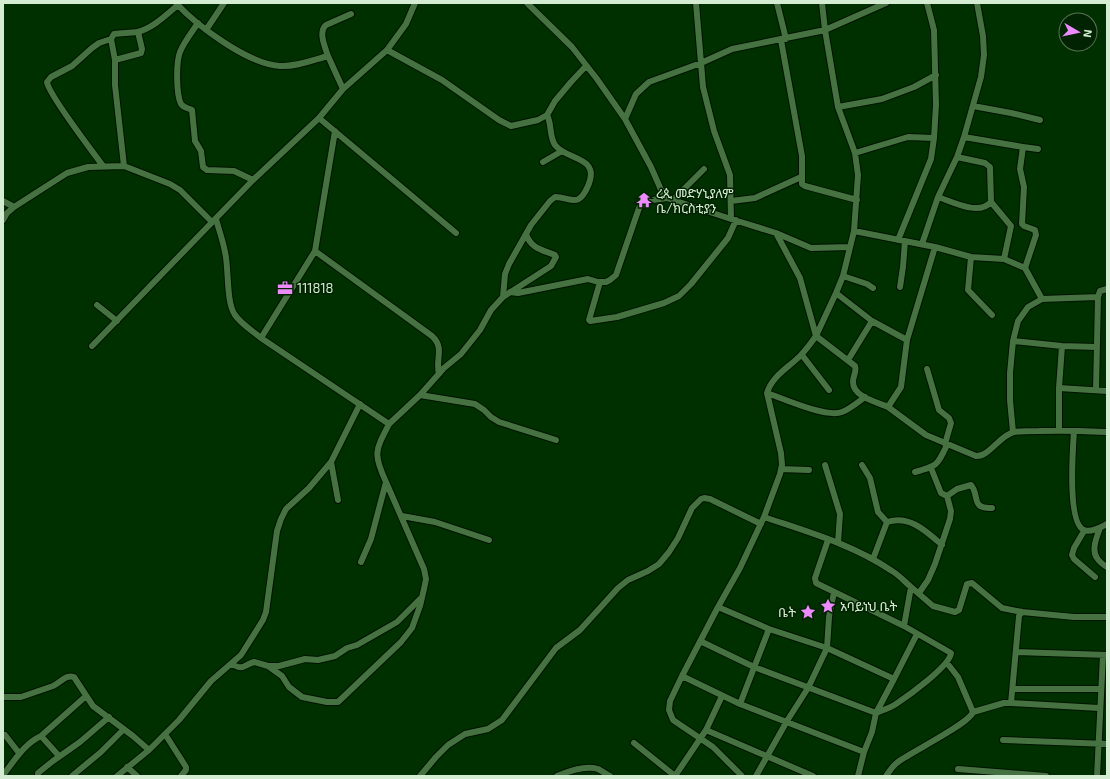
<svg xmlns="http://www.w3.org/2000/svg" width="1110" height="779" font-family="'Exo 2','Noto Sans Ethiopic',sans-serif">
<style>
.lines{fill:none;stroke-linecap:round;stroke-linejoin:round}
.minor-casing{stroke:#011300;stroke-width:8}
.minor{stroke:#467241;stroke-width:6}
.labels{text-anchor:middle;stroke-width:3;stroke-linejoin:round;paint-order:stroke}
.poi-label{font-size:13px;fill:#d4ecd1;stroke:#022301;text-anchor:start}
</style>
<rect width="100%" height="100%" fill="#002f00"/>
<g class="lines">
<!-- minor casing -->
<g class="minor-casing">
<path id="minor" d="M176,3C197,26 248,64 280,66C296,67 313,60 328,56L343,89
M527,3L572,47L597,79L625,119L651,167L662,192L667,198L731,219
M696,3L701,63L732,49L825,30L886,3
M777,3L786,39
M822,3L825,30L838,107L855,153L858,175L854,231L843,276L836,293L816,336L855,366C857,372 853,375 853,382C853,397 877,402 888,407
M198,23C192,32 184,42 180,52C176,62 176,94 181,104C184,108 188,108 192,110L195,141L201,151L203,167L207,170L234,171L253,180
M206,30L224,3
M781,40L802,156V184L805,186L857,200
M387,50L442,80L499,120L511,126L538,120L547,115L555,101L571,82L586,66
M328,56C325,47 318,32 326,25L351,14
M115,60L141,53L142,49L138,32
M973,106L1011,113L1040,120
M838,107L882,99L914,87L936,75
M319,118L456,233
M625,119L636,94L649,82L701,63L703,87L714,131L730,175L731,219L776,233
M335,131L315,251L261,338L389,424L420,395L444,368L461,354L480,330L491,310L503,297L551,266L556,257L555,255C543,250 531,249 526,234
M964,137L1023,147L1020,169L1024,187L1022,224L1024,226L1035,230L1036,235L1025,268
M1023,147L1038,149
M855,153L908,137L934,138
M957,157L985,163L990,167L991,202L1011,226L1004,259
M543,162L562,151
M103,166C93,152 48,94 47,82L51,77L72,66L92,48L99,43L111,39
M124,166L115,85V60L111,39L114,34C122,33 129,33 137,32C152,29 166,15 178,5
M938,197C953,202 979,216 991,202
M673,200L704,169
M3,201L14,207
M731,201L755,198L801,177
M216,219C219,230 223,241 225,252C229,268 226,303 235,315C241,324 253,331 261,338
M3,220L7,213L14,207L67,173L88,167L124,166L170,184L180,190L212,222
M854,231L935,247L971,257L1004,259L1025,268L1042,299
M898,240L931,159L934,138L936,105L934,30L927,3
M922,244L938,197L957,157L964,137L981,77L984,55L983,36L977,3
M850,247L811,248L776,233L800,278L816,336C811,343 806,350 800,356C788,368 772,376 767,393C784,399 826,418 842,412C850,409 858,402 865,397
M935,247L907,340L901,387L888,407L926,435L976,456C989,457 1000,435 1014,432C1022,431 1031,431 1039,431C1062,430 1084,431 1107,432
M315,251L432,336C445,348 435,359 439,374
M971,257L968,290L992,315
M843,276L867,284L873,288
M600,282L589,320L590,321L617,317L664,303L679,296L691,284L728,238L736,220
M900,287L903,267L905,241
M510,292L518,293L588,279L598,282H606L610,280L616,275L639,208C646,199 656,200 667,198
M836,293L872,321L907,340
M503,297L505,274L509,264L531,225L550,201L555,197C571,197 578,209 588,186C601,156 567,161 555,145C549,136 552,124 547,115
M97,305L117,321
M1013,341L1062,346L1096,347
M92,346L253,180L319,118L343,89L387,50L406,24L415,3
M1062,346L1059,388L1107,391
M802,355L829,390
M848,360L872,321
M927,369L939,410L949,418L951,423L945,444
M1096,390L1098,297
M767,393L781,453L782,465L780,474L764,517L740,568L718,607L682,676L740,704L864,752
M420,395L475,404L484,410L491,417L499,422L556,440
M1059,430V388
M1074,431C1073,447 1067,523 1084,530C1091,533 1101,527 1107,524
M1013,432L1010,400V373L1013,341L1018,321L1028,307L1042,299L1098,297L1100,291L1107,289
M331,462L338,500
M825,465L840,514L838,543
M862,465L870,478L878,512L887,522L873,559
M781,469L809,470
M915,472C937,466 937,466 947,445
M947,496L957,489L971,485C980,495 970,509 992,508
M402,516L435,522L489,540
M764,517C808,532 854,545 892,571C899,575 905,582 911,587L904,626
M887,522C910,515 926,531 942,545
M1100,528C1097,536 1091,550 1097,558C1099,562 1104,565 1107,567
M1084,531L1074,548L1072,555L1074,559L1095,577
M361,562L371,539L386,482C373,454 375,451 389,424
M911,587L933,606L955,612L959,610L967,584L972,583L1002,608L1022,612L1074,617H1107
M919,593L928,580L935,564L950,519L951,511L947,496L941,493L931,468
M718,607L769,629L827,648L894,679L876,713L872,732L864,752L858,776
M700,641L754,667L876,713C883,710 890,708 896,704C908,696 950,666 951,653L904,626L816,583L815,578L828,540
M1016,652L1107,655
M947,663L958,677L973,712
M232,664C244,671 243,665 254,662L268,666H279L305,659L318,660L335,656L347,648L357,645L397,622L422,597
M268,666L282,676L289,687L302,697L327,702H338L401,642L412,628L420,606L424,589L426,579L424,569L386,482
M682,676L670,701L669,710L673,720L713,747L742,776
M894,679L917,634
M1013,689H1100
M3,697H21L53,686C60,683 66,674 74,677L93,706L133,736L149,750
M1011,703L1099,708
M740,704L769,629
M706,730L813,776
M165,734L186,767V770L181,776
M5,735L19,753
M1003,740L1107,744
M634,743L675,776
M59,756L41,736L86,696
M127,767L137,776
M958,769L1046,776
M3,775C15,760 24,744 41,736
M38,776V773L53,761L80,742L109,717
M72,776L101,752L124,729
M117,776L149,750L179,720L211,681L241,655L263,620L266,612L277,531L281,519L286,509L309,488L331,462L360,404
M420,776L436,757L448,745L465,734L488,729L502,720L556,648L580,630L618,588L628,580L648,571L659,564L669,552L678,538L692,508L701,499L704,498L710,499L761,524
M557,776C569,771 585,765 598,769C602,771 606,774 610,776
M675,776L706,730L722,696
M756,776L787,721L808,688L827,648L829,617L834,592
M886,776C890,771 892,766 898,762C911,752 969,724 973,712L1004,703H1011L1019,616L1022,612
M1097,776L1103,655"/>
</g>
<!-- minor -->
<use href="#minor" class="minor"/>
</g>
<!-- icons -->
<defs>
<g id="temple-bare" transform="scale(1.2)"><path d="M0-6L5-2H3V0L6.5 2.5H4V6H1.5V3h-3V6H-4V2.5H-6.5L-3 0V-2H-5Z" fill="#ec8cfb" stroke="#022301" stroke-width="2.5" paint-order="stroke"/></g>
<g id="office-bare" transform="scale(1.2)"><path d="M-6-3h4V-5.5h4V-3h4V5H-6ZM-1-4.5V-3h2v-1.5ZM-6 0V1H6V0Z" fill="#ec8cfb" stroke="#022301" stroke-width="2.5" paint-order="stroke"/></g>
<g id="sight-bare" transform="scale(1.2)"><path d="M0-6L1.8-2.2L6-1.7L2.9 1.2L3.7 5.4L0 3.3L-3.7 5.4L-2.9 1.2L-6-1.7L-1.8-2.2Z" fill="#ec8cfb" stroke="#022301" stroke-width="2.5" paint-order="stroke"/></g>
</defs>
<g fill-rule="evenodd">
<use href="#temple-bare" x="644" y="200"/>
<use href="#office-bare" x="285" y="288"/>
<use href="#sight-bare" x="828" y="606"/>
<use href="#sight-bare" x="808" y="612"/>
</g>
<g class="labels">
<!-- poi labels -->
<g class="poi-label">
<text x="656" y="198">ረጲ መድሃኒያለም<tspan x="656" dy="15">ቤ/ክርስቲያን</tspan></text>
<text x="297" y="293">111818</text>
<text x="840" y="611">አባይነህ ቤት</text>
<text x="796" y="617" text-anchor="end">ቤት</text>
</g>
</g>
<!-- border -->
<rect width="1110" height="779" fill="none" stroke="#d4ecd1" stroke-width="8"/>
<!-- north arrow -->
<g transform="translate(1078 32) rotate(99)"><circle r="19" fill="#022301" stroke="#567354"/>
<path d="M0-3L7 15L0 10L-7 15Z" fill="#ec8cfb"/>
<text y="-6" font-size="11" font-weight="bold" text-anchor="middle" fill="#d4ecd1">N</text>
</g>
</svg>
